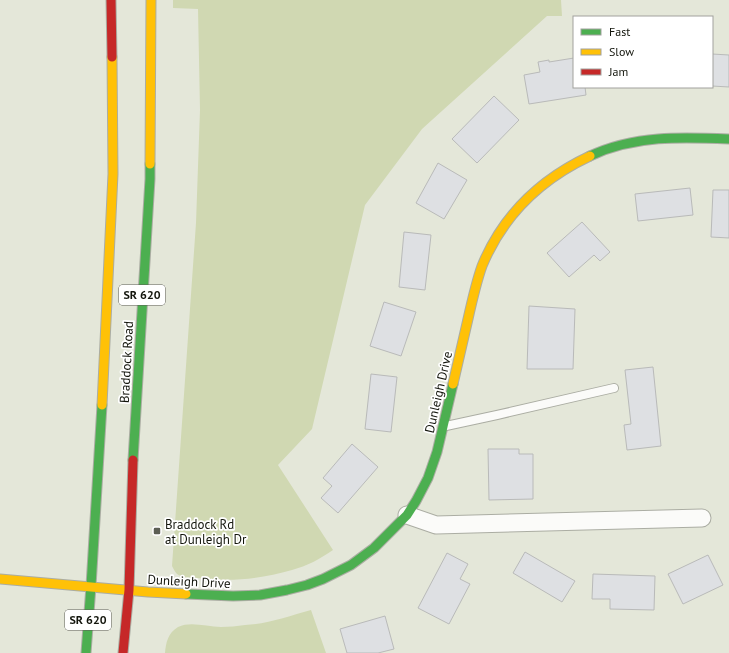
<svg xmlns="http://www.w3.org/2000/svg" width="729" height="653" font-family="'PT Sans',sans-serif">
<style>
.green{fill:#d0d8b2}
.building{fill:#dee0e3;stroke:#b9bab9}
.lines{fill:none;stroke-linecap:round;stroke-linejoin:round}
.lane-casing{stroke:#abada3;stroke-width:10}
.street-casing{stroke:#abada3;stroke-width:19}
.fast-casing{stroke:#abada3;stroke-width:11}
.slow-casing{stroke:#abada3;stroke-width:11}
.jam-casing{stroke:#abada3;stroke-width:11}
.lane{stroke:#fbfbf9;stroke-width:8}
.street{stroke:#fbfbf9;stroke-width:17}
.fast{stroke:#4caf50;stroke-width:9}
.slow{stroke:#ffc107;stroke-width:9}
.jam{stroke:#c62828;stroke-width:9}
.poi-dot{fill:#5c5e54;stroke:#fff;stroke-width:1.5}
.labels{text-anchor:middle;stroke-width:3.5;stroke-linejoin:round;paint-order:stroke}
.shield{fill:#fff;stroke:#5a5b55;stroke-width:1}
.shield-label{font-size:12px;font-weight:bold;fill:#13150c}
.street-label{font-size:13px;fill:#13150c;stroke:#fff}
.poi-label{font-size:13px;fill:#13150c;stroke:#fff;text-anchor:start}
</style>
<rect width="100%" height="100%" fill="#e4e7d9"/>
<!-- green -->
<path class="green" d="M173,0H561L562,16H547L422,129L365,205L312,429L278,465L333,550C320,559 307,566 292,570C261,579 230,582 198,578C191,578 182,578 177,574C175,572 173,568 172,566L196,223L200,110L198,9L173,8Z
M311,610L326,653H165C166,642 168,633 178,627C191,621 207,627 221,627C229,627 237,626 245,625C268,624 289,616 311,610Z"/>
<!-- building -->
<path class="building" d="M712,54L729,55V87L712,86Z
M574,58V87H585L586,95L529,104L524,75L540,72L538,62L549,60V62Z
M494,96L519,120L477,163L452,139Z
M438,163L467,180L444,219L416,203Z
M690,188L693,215L638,221L635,194Z
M713,190H729V238L711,237Z
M582,222L610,252L600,261L594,255L569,277L547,253Z
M404,232L431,235L425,290L399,287Z
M384,302L416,312L401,356L370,346Z
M529,306L575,309L573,369H527Z
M653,367L661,446L627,450L624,425L631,424L625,370Z
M371,374L397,377L391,432L365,429Z
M352,444L378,467L338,513L321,498L332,486L323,478Z
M488,449H519V454H533V499L489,500Z
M525,552L575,581L562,602L513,573Z
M447,553L468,564L460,579L470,584L449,624L418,608Z
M708,555L723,585L683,604L668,574Z
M593,574L655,576L654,610L610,609V599H592Z
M385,616L394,649L378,653H347L340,629Z"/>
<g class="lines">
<!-- lane casing -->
<g class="lane-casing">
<path id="lane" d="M446,426L497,415L614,388"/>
</g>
<!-- street casing -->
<g class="street-casing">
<path id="street" d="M407,515L436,525L702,518"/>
</g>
<!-- fast casing -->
<g class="fast-casing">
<path id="fast" d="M590,156C634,135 682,137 729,139
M133,460L150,179V164
M186,594L233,596L260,595L287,590L307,585L323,579L351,565L374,548L407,515L416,501L428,478L437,452L453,384
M86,653L91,586L102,405"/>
</g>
<!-- slow casing -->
<g class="slow-casing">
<path id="slow" d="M150,164L151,0
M453,384C458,363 463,341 468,319C472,301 476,283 482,266C503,215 541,179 590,156
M102,405L113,174L112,57
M0,579L148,592L186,594"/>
</g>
<!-- jam casing -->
<g class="jam-casing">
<path id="jam" d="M111,0L112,57
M123,653L129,590L133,460"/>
</g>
<!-- lane -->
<use href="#lane" class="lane"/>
<!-- street -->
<use href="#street" class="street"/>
<!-- fast -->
<use href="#fast" class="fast"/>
<!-- slow -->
<use href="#slow" class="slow"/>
<!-- jam -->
<use href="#jam" class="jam"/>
</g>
<!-- markers -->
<rect class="poi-dot" x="153" y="527" width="8" height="8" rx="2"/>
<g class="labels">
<!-- shield labels -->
<g class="shield">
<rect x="119" y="285" width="46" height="20" rx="3"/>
<rect x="65" y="610" width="46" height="20" rx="3"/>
</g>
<g class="shield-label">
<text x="142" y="299">SR 620</text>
<text x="88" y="624">SR 620</text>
</g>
<!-- street labels -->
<g class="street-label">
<text transform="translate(126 362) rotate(-87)" y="5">Braddock Road</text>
<text transform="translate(438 392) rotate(-77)" y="5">Dunleigh Drive</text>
<text transform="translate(189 581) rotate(3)" y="5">Dunleigh Drive</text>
</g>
<!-- poi labels -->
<g class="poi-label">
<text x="165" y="529">Braddock Rd<tspan x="165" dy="15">at Dunleigh Dr</tspan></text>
</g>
</g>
<!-- legend -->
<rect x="573" y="16" width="140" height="72" fill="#ffffff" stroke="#a1a19e"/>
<rect x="581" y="29" width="20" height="6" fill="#4caf50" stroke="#a1a19e"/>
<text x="609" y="36" font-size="12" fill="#13150c">Fast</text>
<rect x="581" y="49" width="20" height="6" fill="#ffc107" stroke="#a1a19e"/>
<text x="609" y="56" font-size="12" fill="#13150c">Slow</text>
<rect x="581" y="69" width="20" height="6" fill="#c62828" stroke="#a1a19e"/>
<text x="609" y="76" font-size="12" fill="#13150c">Jam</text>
</svg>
